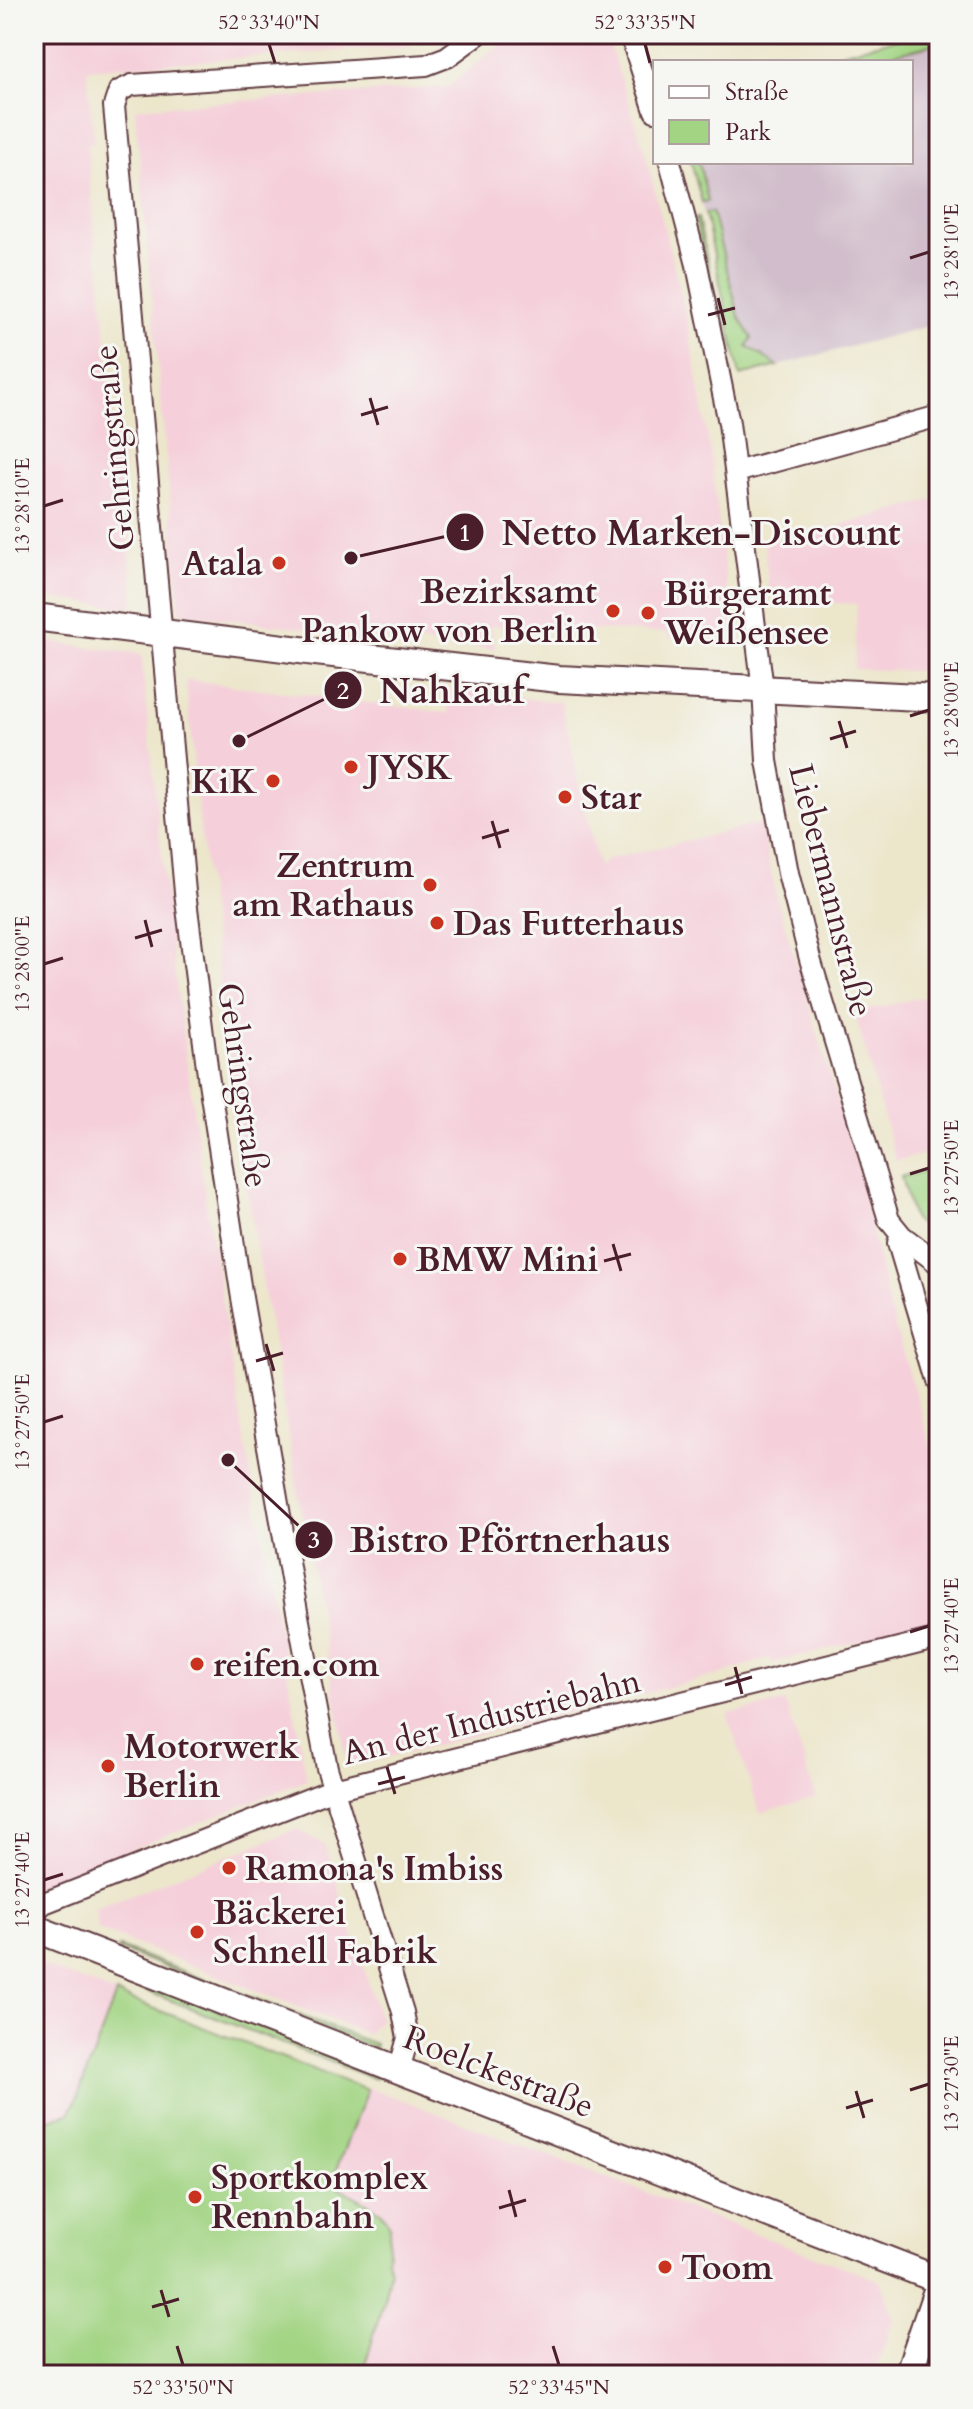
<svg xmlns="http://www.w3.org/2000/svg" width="973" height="2409" font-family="Cardo,serif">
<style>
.built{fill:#f5cfda}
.industrial{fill:#d1bdcb}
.green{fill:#a3d484;stroke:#767a58;stroke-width:2}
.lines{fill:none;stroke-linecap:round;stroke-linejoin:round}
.minor-casing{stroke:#623d43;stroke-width:24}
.major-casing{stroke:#623d43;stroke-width:30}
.minor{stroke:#fff;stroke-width:20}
.major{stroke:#fff;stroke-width:26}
.ticks{fill:none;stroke:#4a1f2b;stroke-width:3}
.poi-dot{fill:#c8321e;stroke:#f6f6f2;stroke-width:3}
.labels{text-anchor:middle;stroke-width:6;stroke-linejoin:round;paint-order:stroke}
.street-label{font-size:34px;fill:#4a1f2b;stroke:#f6f6f2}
.poi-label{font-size:34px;font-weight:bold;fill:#4a1f2b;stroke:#f6f6f2;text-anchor:start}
.leader{fill:none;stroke:#4a1f2b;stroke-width:3}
.callout-dot{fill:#4a1f2b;stroke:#f6f6f2;stroke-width:3}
.mark-label{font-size:24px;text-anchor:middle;font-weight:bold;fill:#fff}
.callout-label{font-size:36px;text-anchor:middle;font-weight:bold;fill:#4a1f2b;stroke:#f6f6f2;stroke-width:6;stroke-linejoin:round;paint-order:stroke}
.neatline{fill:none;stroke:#4a1f2b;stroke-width:3}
.ticks-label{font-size:20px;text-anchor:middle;fill:#4a1f2b}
</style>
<rect width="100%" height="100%" fill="#f6f6f2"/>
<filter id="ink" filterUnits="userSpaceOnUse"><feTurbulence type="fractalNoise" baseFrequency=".0125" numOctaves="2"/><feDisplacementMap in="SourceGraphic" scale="16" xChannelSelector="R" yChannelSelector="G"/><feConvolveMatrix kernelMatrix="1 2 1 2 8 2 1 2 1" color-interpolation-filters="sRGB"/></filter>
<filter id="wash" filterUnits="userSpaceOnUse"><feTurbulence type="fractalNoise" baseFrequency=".006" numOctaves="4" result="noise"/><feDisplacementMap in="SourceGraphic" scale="32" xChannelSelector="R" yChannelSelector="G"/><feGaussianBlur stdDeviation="1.8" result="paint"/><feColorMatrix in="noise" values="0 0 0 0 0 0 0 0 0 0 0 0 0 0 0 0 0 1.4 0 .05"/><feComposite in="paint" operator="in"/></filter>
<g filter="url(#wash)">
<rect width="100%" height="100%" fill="#ece6cb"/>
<!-- built -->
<path class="built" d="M34,34H424L409,46L87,69L94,142L87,144L97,260L99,261L113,420L118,421L134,602L127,608L34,596Z
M513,34H606L645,152L687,319L709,444L733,640L669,638L668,633L490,626L495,649L403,641L180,613L135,108L447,87Z
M939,498V672L854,669L857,604L803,601V589H769L764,541L798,537Z
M42,641L141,654L170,936L203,1182L243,1432L307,1780L34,1888V770L46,679L39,677Z
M188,680L449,713L445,690L561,702L598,866L603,865L602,861L761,823L776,895L858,1169L889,1307L939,1473V1621L772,1663L769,1658L714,1676L348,1767L305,1533L242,1161L199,819L186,683Z
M939,993V1150L896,1161L855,1013Z
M785,1702L816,1797L760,1813L727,1714Z
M296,1829L325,1844L380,2020L367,2034L97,1929L95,1909Z
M34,1962L116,1994L78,2096L68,2114L49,2119L34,2127Z
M368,2087L880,2281L894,2318L874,2375H365L366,2363L384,2299L390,2270L387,2259L390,2242L331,2183Z"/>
<!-- industrial -->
<path class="industrial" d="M914,34H939V323L740,376L715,257L691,162H911V62H807Z"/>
<!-- green -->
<path class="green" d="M914,34H939V43L860,62H807Z
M691,162H699L708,201L702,202Z
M712,212L739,316L752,338L747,346L778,366L740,376L705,213Z
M698,218L732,374L729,375L695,219Z
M939,1166V1239L913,1219L901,1177Z
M119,1947L375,2044L374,2048L118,1949Z
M114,1968L377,2075L375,2079L107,1976Z
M116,1994L367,2090L331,2183L381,2211L390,2226L387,2259L390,2270L384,2299L366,2363L365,2375H34V2127L49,2119L69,2114L78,2096Z"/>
</g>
<g filter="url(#ink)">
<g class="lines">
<!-- minor casing -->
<g class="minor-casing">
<path id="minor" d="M630,34L655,111
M670,162L697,265L729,423L763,689L767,761L788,873L810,959L889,1220L902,1236L939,1264
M736,472L939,416
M902,1236L898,1243L939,1381
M34,1921L38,1908L44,1903L334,1789L939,1638
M399,2070L408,2038L403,2012L327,1768L293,1590L241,1292L208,1075L185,892L114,106L119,91L132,85L426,65L447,57L478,34"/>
</g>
<!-- major casing -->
<g class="major-casing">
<path id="major" d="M34,617L316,652L559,679L939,698
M34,1928L939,2280
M908,2375L939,2285"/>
</g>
<!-- minor -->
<use href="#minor" class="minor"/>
<!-- major -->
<use href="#major" class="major"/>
</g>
</g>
<!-- ticks -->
<path class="ticks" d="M269,44L275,63M645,44L650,63M910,258L929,252M718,298L725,325M708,315L735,308M370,398L378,425M361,415L388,407M44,506L63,500M910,716L929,710M839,721L847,748M830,739L856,731M492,821L500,848M482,838L509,830M145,920L152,947M135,938L162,930M44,964L63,958M910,1174L929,1168M613,1244L621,1271M604,1261L631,1254M266,1344L274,1371M256,1361L283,1353M44,1422L63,1416M910,1632L929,1626M735,1667L742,1694M725,1685L752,1677M387,1767L395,1794M378,1784L405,1777M44,1880L63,1874M910,2090L929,2084M856,2091L864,2118M846,2108L873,2100M509,2190L516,2217M499,2208L526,2200M161,2290L169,2317M152,2307L179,2299M177,2346L183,2365M553,2346L559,2365"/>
<!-- markers -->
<g class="poi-dot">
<circle cx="279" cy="563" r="8"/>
<circle cx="613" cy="611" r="8"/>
<circle cx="648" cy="613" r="8"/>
<circle cx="351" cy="767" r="8"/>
<circle cx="273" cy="781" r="8"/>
<circle cx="565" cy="797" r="8"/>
<circle cx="430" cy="885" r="8"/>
<circle cx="437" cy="923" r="8"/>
<circle cx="400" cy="1259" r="8"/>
<circle cx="197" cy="1664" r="8"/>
<circle cx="108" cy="1766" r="8"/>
<circle cx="229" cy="1868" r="8"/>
<circle cx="197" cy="1932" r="8"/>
<circle cx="195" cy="2197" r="8"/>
<circle cx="665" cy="2267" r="8"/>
</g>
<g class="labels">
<!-- street labels -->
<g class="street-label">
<text transform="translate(113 448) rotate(-95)" y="12">Gehringstraße</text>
<text transform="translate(832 890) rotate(76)" y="12">Liebermannstraße</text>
<text transform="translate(244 1085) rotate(82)" y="12">Gehringstraße</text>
<text transform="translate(491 1716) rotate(-14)" y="12">An der Industriebahn</text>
<text transform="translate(499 2071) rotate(21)" y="12">Roelckestraße</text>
</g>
<!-- poi labels -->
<g class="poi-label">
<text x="263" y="575" text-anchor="end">Atala</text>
<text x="597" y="603" text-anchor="end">Bezirksamt<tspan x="597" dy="39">Pankow von Berlin</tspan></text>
<text x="664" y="605">Bürgeramt<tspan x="664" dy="39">Weißensee</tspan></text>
<text x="367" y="779">JYSK</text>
<text x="257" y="793" text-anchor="end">KiK</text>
<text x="581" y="809">Star</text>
<text x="414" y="877" text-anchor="end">Zentrum<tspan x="414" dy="39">am Rathaus</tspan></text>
<text x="453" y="935">Das Futterhaus</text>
<text x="416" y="1271">BMW Mini</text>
<text x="213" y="1676">reifen.com</text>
<text x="124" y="1758">Motorwerk<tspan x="124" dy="39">Berlin</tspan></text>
<text x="245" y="1880">Ramona's Imbiss</text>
<text x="213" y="1924">Bäckerei<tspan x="213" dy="39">Schnell Fabrik</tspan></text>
<text x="211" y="2189">Sportkomplex<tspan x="211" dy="39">Rennbahn</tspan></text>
<text x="681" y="2279">Toom</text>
</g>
</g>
<!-- callouts -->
<path class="leader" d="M351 558L465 532M239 741L343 690M228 1460L314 1540"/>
<g class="callout-dot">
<circle cx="351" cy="558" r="8"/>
<circle cx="239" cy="741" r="8"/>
<circle cx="228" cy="1460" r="8"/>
<circle cx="465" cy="532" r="20"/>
<circle cx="343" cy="690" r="20"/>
<circle cx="314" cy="1540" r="20"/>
</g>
<g class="mark-label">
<text x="465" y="541">1</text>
<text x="343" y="699">2</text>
<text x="314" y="1548">3</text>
</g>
<g class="callout-label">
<text x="701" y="545">Netto Marken-Discount</text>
<text x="452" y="703">Nahkauf</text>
<text x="510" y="1552">Bistro Pförtnerhaus</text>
</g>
<!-- margin -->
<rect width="973" height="2409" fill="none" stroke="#f6f6f2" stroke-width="88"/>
<!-- legend -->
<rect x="653" y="60" width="260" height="104" fill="#f6f6f2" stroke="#b1a0a2" stroke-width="2"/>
<rect x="669" y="86" width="40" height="12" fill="#ffffff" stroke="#b1a0a2" stroke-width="2"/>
<text x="725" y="100" font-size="24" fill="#4a1f2b">Straße</text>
<rect x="669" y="120" width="40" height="24" fill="#a3d484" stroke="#b1a0a2" stroke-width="2"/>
<text x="725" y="140" font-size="24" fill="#4a1f2b">Park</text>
<rect x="44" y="44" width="885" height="2321" class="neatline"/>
<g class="ticks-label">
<text x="269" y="29">52°33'40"N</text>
<text x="645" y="29">52°33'35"N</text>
<text transform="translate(951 252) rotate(-90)" y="7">13°28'10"E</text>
<text transform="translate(22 506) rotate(-90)" y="7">13°28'10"E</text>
<text transform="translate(951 710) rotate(-90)" y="7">13°28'00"E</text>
<text transform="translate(22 964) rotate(-90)" y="7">13°28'00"E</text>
<text transform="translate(951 1168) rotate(-90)" y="7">13°27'50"E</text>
<text transform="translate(22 1422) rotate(-90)" y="7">13°27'50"E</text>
<text transform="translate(951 1626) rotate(-90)" y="7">13°27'40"E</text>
<text transform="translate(22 1880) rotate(-90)" y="7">13°27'40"E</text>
<text transform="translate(951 2084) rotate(-90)" y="7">13°27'30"E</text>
<text x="183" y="2394">52°33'50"N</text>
<text x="559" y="2394">52°33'45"N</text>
</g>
</svg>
